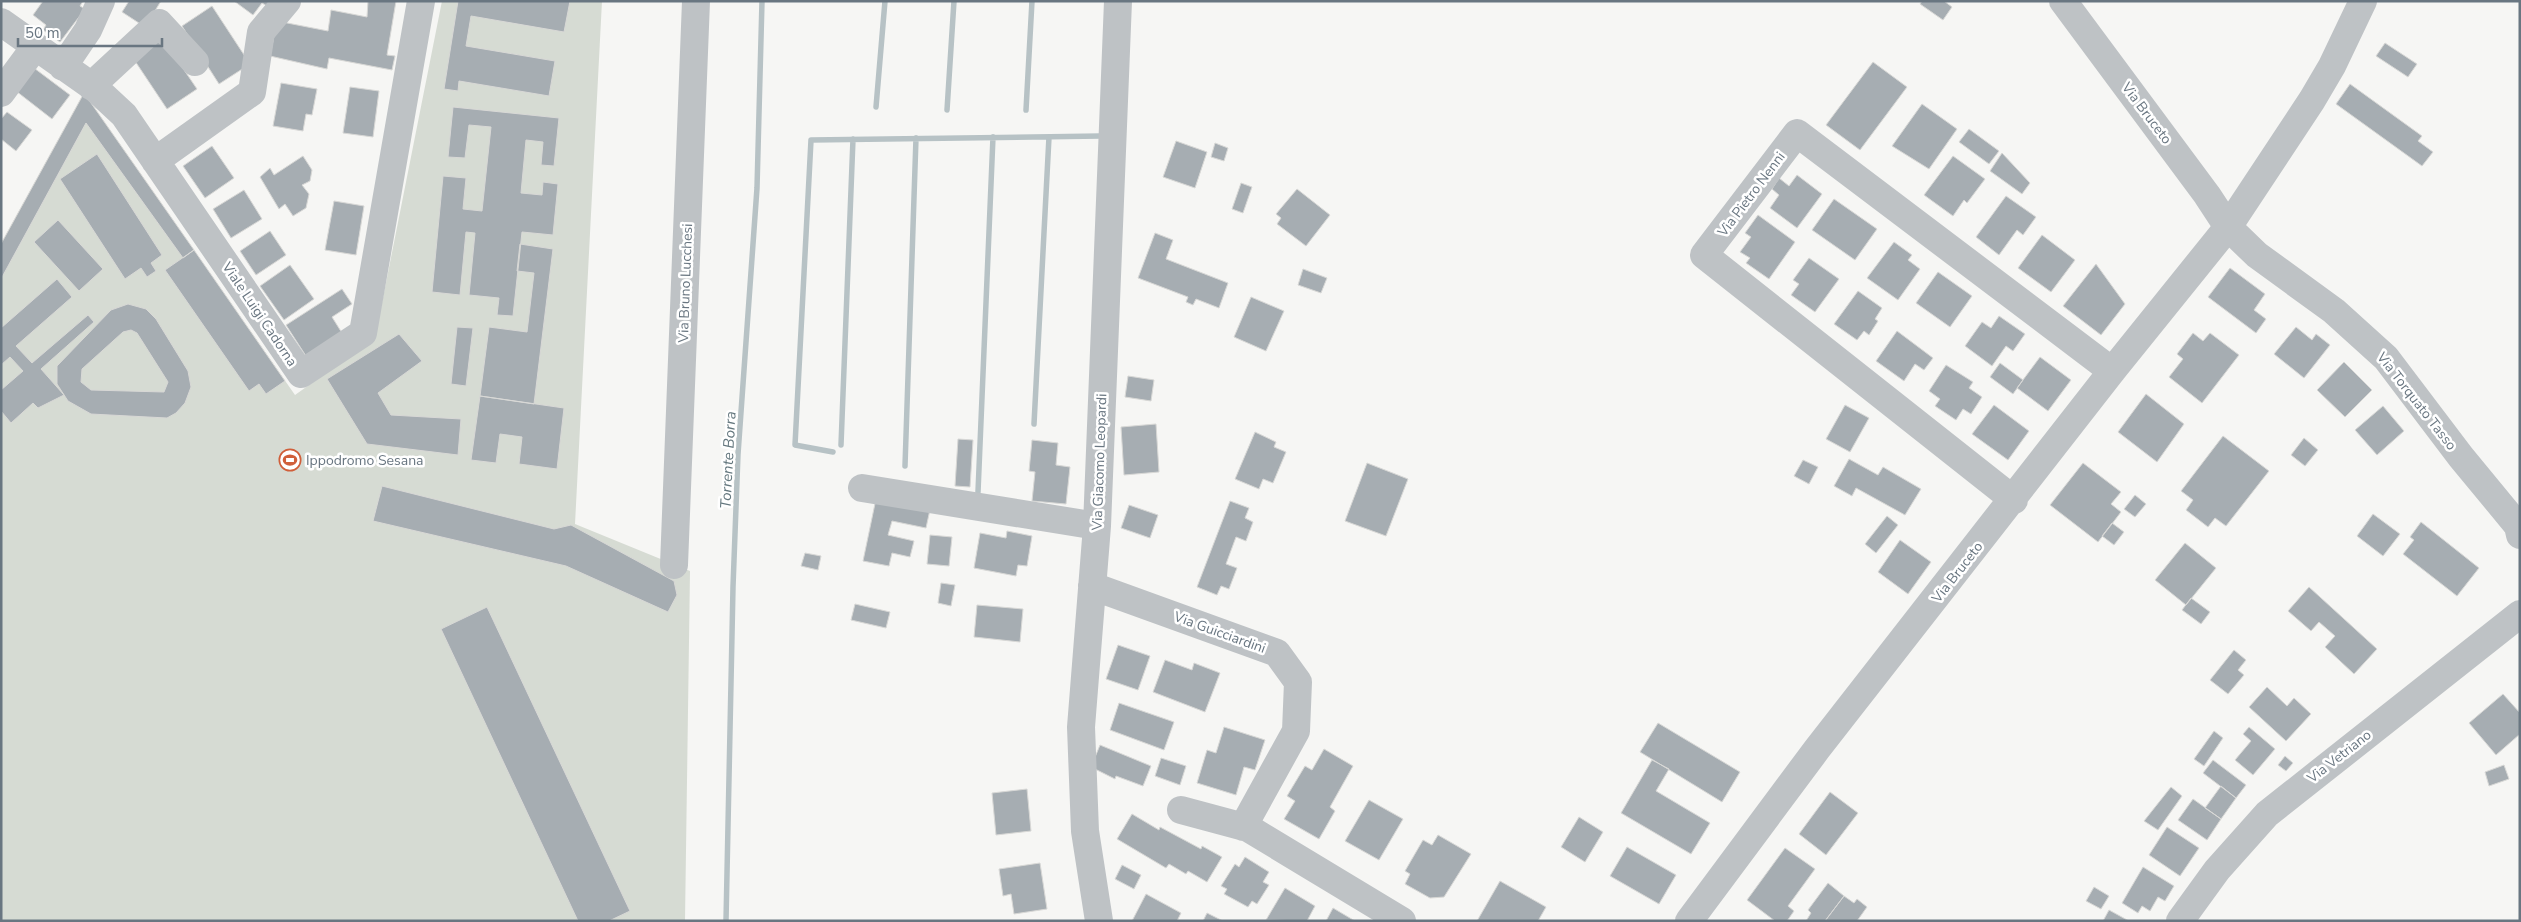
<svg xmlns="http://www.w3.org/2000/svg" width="2521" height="922" font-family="'Nunito Sans',sans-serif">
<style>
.green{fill:#d6dbd3}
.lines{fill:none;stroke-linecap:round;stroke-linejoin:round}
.stream{stroke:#b7c2c5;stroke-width:5.5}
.building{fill:#a6adb2;stroke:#d8d8d6;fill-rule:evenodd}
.minor{stroke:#bec2c5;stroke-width:28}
.labels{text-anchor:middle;stroke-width:5;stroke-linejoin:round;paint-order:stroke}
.street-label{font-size:14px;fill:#697681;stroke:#fff}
.poi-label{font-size:14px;fill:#697681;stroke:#fff;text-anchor:start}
.water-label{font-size:15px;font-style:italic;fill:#64777e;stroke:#fff}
</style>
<rect width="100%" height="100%" fill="#f6f6f4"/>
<!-- green -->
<path class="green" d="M442,1H602L575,524L690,571L685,921H1V244L84,93L295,395L375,338Z"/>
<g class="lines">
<!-- stream -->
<path class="stream" d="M876,107L885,1
M947,110L954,1
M1026,110L1032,1
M1034,424L1049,137
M841,445L853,139
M833,452L795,445L811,140L1101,136
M905,466L916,138
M978,492L993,137
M726,921L733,587L738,454L757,188L762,1"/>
</g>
<!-- building -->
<path class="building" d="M43,1H83L80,6L85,9L60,42L43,30L46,25L33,15Z
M129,1H161L145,27L122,12Z
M234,1H269L267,6L262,3L253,15Z
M368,1H396L387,55L395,56L392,70L329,58L327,69L270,56L277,21L328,31L331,10L367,17Z
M458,1H570L564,32L471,16L466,46L555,61L549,96L459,81L458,91L444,89Z
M1922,1H1944L1952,7L1943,20L1920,4Z
M212,6L250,64L219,84L182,26Z
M161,36L197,89L167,109L131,55Z
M2385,43L2417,64L2408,77L2376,56Z
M1873,62L1907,87L1860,150L1826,125Z
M34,68L70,95L52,119L16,91Z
M281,83L317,89L312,115L306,114L303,131L273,126Z
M2350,84L2422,136L2418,141L2433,152L2422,166L2336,104Z
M350,87L379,91L373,137L343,133Z
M84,93L194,250L183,258L86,123L1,279V244Z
M1922,104L1957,129L1929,169L1892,146Z
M453,107L559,118L554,166L541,165L543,142L526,140L521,193L542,195L543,182L558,184L553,235L522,232L513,316L497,315L499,298L469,295L475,233L466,232L460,295L432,292L443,176L466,178L463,209L482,211L491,127L469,125L465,158L448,157Z
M7,112L32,130L16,151L1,139V119Z
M1969,129L1999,151L1989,164L1959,142Z
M1176,141L1207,152L1195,188L1163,177Z
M1215,143L1228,148L1224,161L1211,157Z
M212,146L234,178L205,198L183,166Z
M2002,153L2030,183L2022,194L1990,171Z
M97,154L162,255L151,263L156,271L147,277L141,268L125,279L60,179Z
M303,156L312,170L310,181L302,185L309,194L306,208L293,216L285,204L279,209L260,177L270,168L274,175Z
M1953,156L1985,179L1967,203L1964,200L1953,216L1924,195Z
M1797,175L1822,194L1797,228L1770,208L1779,195L1772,189L1779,178L1789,186Z
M1241,183L1252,187L1243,213L1232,209Z
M1297,189L1330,215L1306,246L1277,224L1281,218L1276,214Z
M244,190L262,219L231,238L213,209Z
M2006,196L2036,217L2023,235L2017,230L1999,255L1976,237Z
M1834,199L1877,229L1855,260L1812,230Z
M334,201L364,206L356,255L325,250Z
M1758,215L1795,242L1769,279L1746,263L1750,258L1740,252L1751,237L1745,233Z
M58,220L103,269L79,291L34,242Z
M270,231L286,255L256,275L240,251Z
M1155,233L1173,240L1166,259L1228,283L1219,308L1196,299L1193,305L1186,302L1188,297L1138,278Z
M2042,235L2075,260L2051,292L2018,268Z
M1894,242L1912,255L1908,260L1920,269L1898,300L1867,278Z
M520,244L553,249L534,404L480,396L489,327L527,332L534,273L517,271Z
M194,250L285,381L266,394L259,384L249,391L165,270Z
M1809,258L1839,279L1815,312L1791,295L1799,284L1793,280Z
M2096,264L2125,304L2101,335L2063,306Z
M290,265L314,299L284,320L260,286Z
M2230,268L2265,294L2254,310L2266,319L2256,333L2208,297Z
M1303,269L1327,278L1321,293L1298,285Z
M1938,272L1972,296L1950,327L1916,303Z
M57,279L72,297L16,346L32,363L88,315L94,322L41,369L64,395L38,408L33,403L11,423L1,411V390L23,371L10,357L1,365V328Z
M342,289L352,304L332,317L342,333L306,356L286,325Z
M1858,291L1882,308L1875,319L1878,321L1869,335L1864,331L1857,340L1834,324Z
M1251,297L1284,311L1266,351L1234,337Z
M128,304L146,309L156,319L188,371L191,387L185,403L176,413L167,418L91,414L68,401L57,384V366L111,310ZM131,330L137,333L168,382L164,392L91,390L81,382L82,369L123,332Z
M1999,316L2025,334L2013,351L2006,346L1992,366L1965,346L1982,322L1991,328Z
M457,327L473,328L466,386L451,384Z
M2296,327L2312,340L2316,334L2330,345L2304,378L2274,354Z
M1897,331L1933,358L1924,370L1915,364L1904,381L1876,361Z
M2193,333L2203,341L2210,333L2239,355L2202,403L2169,377L2183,359L2177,354Z
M399,334L422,361L378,393L391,415L461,419L458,455L367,444L327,379Z
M2040,357L2071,380L2048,411L2017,388Z
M2344,362L2372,390L2345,417L2317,390Z
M2000,363L2023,380L2013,394L1990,377Z
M1946,365L1973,382L1969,388L1982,397L1971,414L1963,409L1956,420L1935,406L1940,399L1929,391Z
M1128,376L1154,380L1151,401L1125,397Z
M2146,394L2184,424L2157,462L2118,432Z
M480,396L564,408L557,469L519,464L522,437L500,434L496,463L471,460Z
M1845,405L1869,418L1850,452L1826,439Z
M1994,405L2029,431L2008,460L1972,434Z
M2383,406L2404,431L2377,455L2355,430Z
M1156,424L1159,472L1124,475L1121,427Z
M1255,432L1276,442L1274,447L1286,452L1273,483L1263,479L1259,489L1235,479Z
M2223,436L2269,471L2226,526L2215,518L2208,527L2186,510L2193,500L2181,491Z
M2304,438L2318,450L2305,466L2291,455Z
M958,439L973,440L970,487L955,486Z
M1032,440L1058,443L1056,465L1070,467L1066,504L1032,501L1035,472L1029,471Z
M1849,459L1878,475L1883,467L1921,489L1905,515L1856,488L1852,496L1834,486Z
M1803,460L1818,467L1809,484L1794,476Z
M1367,463L1408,479L1386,536L1345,521Z
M2083,463L2121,492L2111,504L2121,512L2098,542L2050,505Z
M382,486L554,529L571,525L674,581L677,595L668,612L566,566L373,521Z
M877,494L931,505L926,528L892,521L888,535L914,541L910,557L892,553L889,566L863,561Z
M2135,495L2146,504L2135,517L2124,509Z
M1230,501L1249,508L1245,518L1253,522L1246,541L1236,537L1226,564L1237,568L1229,589L1221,586L1217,595L1197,587Z
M1129,505L1158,515L1150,538L1121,528Z
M2373,514L2400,534L2383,556L2357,536Z
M1887,516L1898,525L1876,553L1865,544Z
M2421,522L2479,568L2457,596L2403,554L2414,540L2410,537Z
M2112,523L2124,532L2114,545L2102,536Z
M1007,531L1032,536L1027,566L1018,565L1016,576L974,568L980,533L1006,538Z
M930,535L952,537L949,566L927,564Z
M1900,540L1931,562L1908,594L1878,572Z
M2185,543L2216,568L2186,605L2155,580Z
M805,553L821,556L818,570L801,566Z
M941,583L955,585L951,606L938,603Z
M2309,587L2377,649L2354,674L2325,647L2335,636L2319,622L2311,631L2288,611Z
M2191,598L2210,612L2201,624L2182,610Z
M855,604L890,612L886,628L851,620Z
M977,605L1023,609L1020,642L974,637Z
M487,607L630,911L609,921H578L441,629Z
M1118,645L1150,656L1138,690L1106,679Z
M2234,650L2246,660L2238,670L2244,675L2228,694L2210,680Z
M1165,660L1192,670L1194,663L1220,673L1205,712L1153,692Z
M2267,687L2287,706L2294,698L2311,714L2286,741L2249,707Z
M2503,694L2520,713V734L2496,755L2469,723Z
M1119,703L1174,722L1164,750L1110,730Z
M1658,723L1740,772L1722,802L1640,752Z
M1224,727L1265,740L1255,770L1244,767L1236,795L1197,783L1207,750L1216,753Z
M2249,727L2275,749L2253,775L2235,760L2251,741L2243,734Z
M2214,731L2223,738L2204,766L2194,759Z
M1100,745L1151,766L1143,786L1116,776L1115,779L1091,767Z
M1324,749L1353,766L1330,807L1335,811L1319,839L1284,819L1295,801L1287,796L1305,766L1312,770Z
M2285,756L2293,763L2286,771L2278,765Z
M1161,758L1186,766L1180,785L1155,776Z
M1652,760L1669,769L1656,791L1710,823L1691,854L1621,813Z
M2213,760L2246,785L2236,798L2203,773Z
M2504,765L2509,779L2489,786L2485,772Z
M2221,786L2236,798L2221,819L2205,808Z
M2171,787L2182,796L2158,830L2144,821Z
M1027,789L1031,831L996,835L992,793Z
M1830,792L1858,813L1826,855L1799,834Z
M2193,799L2221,819L2207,840L2178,820Z
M1369,800L1403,819L1379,860L1345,841Z
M1132,814L1159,830L1160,827L1201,849L1202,846L1222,857L1207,882L1188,871L1186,874L1169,864L1166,868L1117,839Z
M1579,817L1603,832L1585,862L1561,847Z
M2167,827L2199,848L2180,876L2149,855Z
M1438,835L1471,854L1444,897L1430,898L1405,884L1410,874L1405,871L1423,840L1432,845Z
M1627,847L1676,875L1659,904L1610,876Z
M1785,848L1815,869L1788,906L1794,911L1787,921H1775L1747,900Z
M1245,857L1269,872L1263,882L1269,885L1257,904L1252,901L1248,907L1224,894L1227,889L1221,886L1235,864L1239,867Z
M1040,863L1047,909L1014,914L1011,894L1003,896L999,869Z
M1122,865L1141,875L1134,889L1115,879Z
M2143,867L2174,886L2165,901L2158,897L2150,911L2142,906L2138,913L2122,903Z
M1500,881L1546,907L1538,921H1477Z
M1828,883L1844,896L1825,921H1806L1811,913L1808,910Z
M2094,887L2109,896L2101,909L2086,901Z
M1285,888L1315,906L1307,921L1266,920Z
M1146,894L1181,913L1177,921H1132Z
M1844,896L1854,903L1857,899L1867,907L1857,921H1825Z
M1333,908L1355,921H1326Z
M2109,910L2129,921H2103Z
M1207,913L1223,921H1203Z"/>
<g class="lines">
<!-- minor -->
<path class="minor" d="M2063,1L2207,195L2228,227L2257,255L2334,311L2386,358L2461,457L2518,526L2520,535
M1,22L96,89L124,115L301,374L363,333L421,1
M63,67L88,30L101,1
M91,86L159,23L195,62
M1,93L35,47
M155,161L252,92L261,32L287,1
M862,488L1097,526
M2014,500L1704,255L1797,133L2112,371
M674,565L696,1
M1092,586L1277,653L1298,682L1296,731L1243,827
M1181,810L1248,828L1402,921
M1099,921L1085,831L1081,727L1097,526L1118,1
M1689,921L1817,749L2112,371L2228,227L2312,100L2332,66L2363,1
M2180,921L2217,870L2267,814L2520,614"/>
</g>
<!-- icons -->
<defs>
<g id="stadium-ring" transform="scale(1.125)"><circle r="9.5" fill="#fff" stroke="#d05f3a" stroke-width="1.5"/><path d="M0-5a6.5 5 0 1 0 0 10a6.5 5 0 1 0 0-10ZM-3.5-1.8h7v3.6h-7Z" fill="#d05f3a"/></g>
</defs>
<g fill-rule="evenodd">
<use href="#stadium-ring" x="290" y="460"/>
</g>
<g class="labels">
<!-- street labels -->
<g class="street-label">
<text transform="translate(2147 113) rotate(53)" y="5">Via Bruceto</text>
<text transform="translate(1751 194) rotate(-53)" y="5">Via Pietro Nenni</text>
<text transform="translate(685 283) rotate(-88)" y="5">Via Bruno Lucchesi</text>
<text transform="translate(260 314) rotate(56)" y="5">Viale Luigi Cadorna</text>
<text transform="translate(2417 401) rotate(52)" y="5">Via Torquato Tasso</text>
<text transform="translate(1099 462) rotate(-88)" y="5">Via Giacomo Leopardi</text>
<text transform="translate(1957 572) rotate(-52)" y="5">Via Bruceto</text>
<text transform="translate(1220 632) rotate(20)" y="5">Via Guicciardini</text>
<text transform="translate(2339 756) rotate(-38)" y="5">Via Vetriano</text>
</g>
<!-- poi labels -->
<g class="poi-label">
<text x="306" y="465">Ippodromo Sesana</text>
</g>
<!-- water labels -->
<g class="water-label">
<text transform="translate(728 460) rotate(-87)" y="5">Torrente Borra</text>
</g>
</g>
<!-- border -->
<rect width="2521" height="922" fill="none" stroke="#697681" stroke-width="5"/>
<!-- scale -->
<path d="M18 38v8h144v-8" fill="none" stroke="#697681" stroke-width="2.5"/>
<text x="25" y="38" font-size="15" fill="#697681" stroke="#ffffff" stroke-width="4" paint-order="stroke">50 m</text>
</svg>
